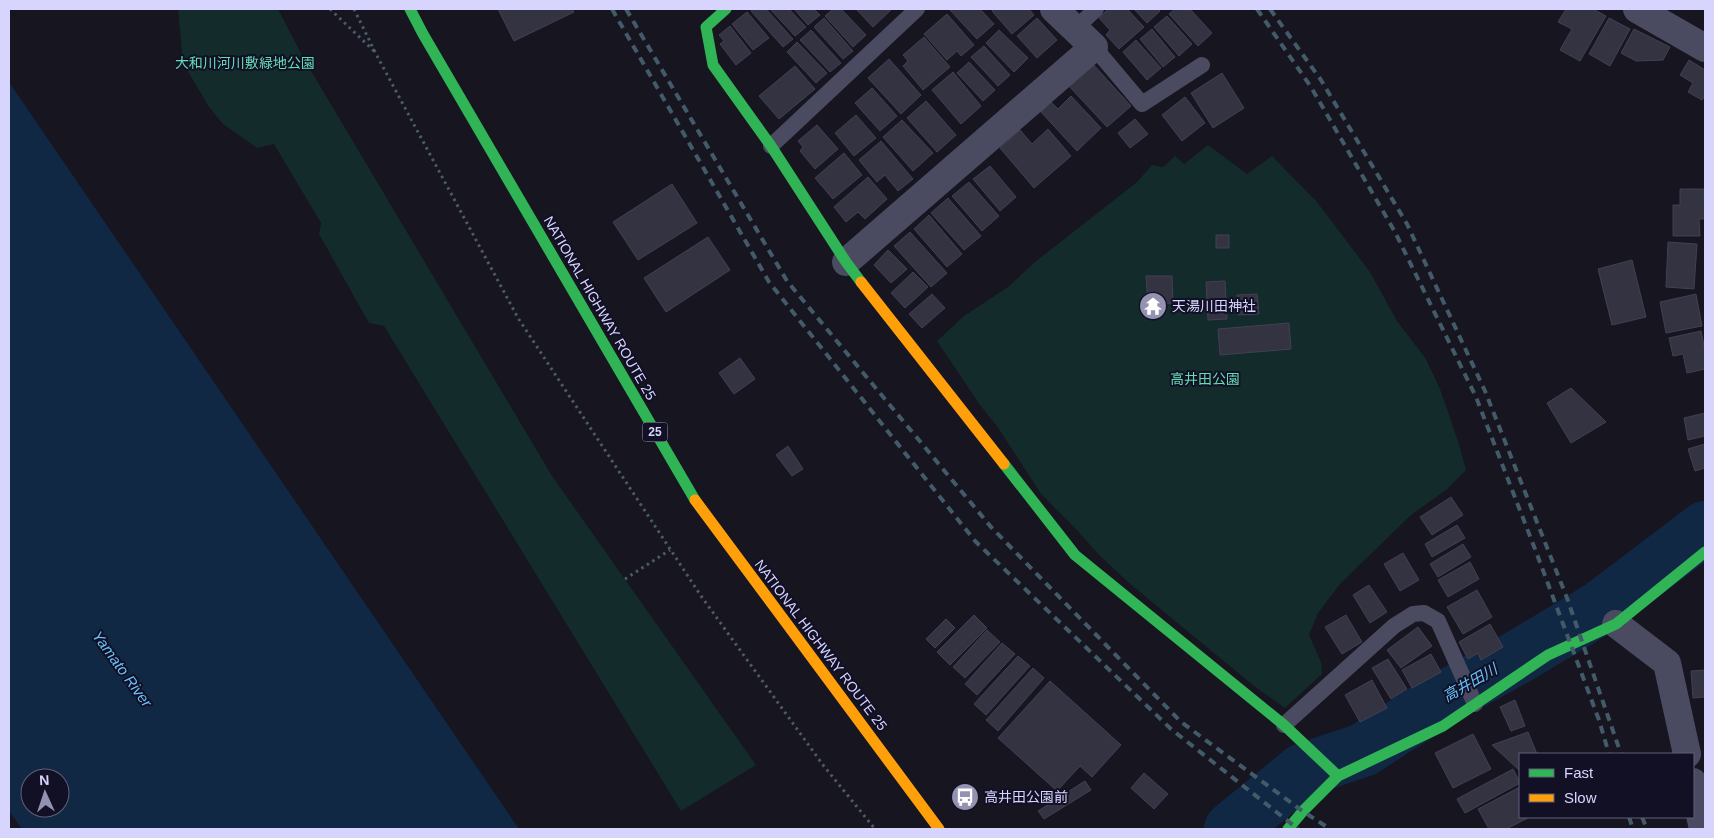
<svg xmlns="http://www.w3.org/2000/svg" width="1714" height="838" font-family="Helvetica,'Noto Sans JP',sans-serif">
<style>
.green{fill:#132b2a}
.water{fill:#112845;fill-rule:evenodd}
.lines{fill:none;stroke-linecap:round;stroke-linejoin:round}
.river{stroke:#112845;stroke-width:54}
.building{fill:#343342;stroke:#424054}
.path{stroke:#4b5b67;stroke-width:3;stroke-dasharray:2.5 4;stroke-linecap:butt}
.lane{stroke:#4a4b61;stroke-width:16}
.street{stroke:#4a4b61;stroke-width:28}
.fast{stroke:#30b455;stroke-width:11}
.slow{stroke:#ff9f0a;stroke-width:11}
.rail{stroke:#435b69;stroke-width:4;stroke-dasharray:8 6;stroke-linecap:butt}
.labels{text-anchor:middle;stroke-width:4;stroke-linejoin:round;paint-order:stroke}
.shield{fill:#121025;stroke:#9c9abd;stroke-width:1}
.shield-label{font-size:12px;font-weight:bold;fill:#d7d5fe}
.park-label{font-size:14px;fill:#63dcb4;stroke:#121025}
.poi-label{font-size:14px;fill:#d7d5fe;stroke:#121025;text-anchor:start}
.street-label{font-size:14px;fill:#d7d5fe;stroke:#121025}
.water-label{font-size:15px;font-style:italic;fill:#66c2fa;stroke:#121025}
</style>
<rect width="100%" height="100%" fill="#161520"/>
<!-- green -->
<path class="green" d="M178,9H278L304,59L552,476L756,765L681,811L384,326L369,323L319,234L321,223L274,144L257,148L223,124L209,107L183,63Z
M1208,145L1247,174L1272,156L1317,202L1370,272L1397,321L1426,359L1440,389L1458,441L1466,470L1446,490L1411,515L1340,584L1318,613L1309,635L1321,662L1322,674L1285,708L1254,686L1129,583L1099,555L1075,528L1041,494L999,429L980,405L937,341L964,316L1008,287L1035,262L1137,182L1152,165L1163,167L1175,156L1184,164Z"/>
<!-- water -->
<path class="water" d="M9,82L519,829H22L9,811ZM30,778H60V808H30Z"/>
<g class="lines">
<!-- river -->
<path class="river" d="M1231,829L1303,770L1363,750L1444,698L1518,657L1598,609L1705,528"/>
</g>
<!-- building -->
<path class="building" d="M498,9H572L574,12L514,41Z
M754,9H766L793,39L783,47L751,11Z
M770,9H789L806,27L795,36Z
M794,9H814L820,15L808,25Z
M833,9H841L866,35L853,47L825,16Z
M856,9H892L873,27Z
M949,9H980L994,24L977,39Z
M995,9H1029L1034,15L1012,34L992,11Z
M1108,9H1127L1144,27L1119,49L1106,35L1110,30L1099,18Z
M1134,9H1158L1160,11L1147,23Z
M1175,9H1190L1212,33L1198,46L1169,14Z
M1566,9H1593L1606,16L1580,61L1560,50L1572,29L1558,22Z
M747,12L769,38L753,50L732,24Z
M947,14L974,45L961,56L957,51L947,60L924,34Z
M1167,16L1192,44L1179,56L1154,27Z
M824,18L853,51L843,59L814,27Z
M1037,18L1057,40L1037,58L1017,36Z
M1609,18L1630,29L1610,66L1589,54Z
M730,26L751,53L736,65L720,44L724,41L719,35Z
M1152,29L1175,57L1163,67L1140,39Z
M1634,29L1670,47L1663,60L1636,61L1621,53Z
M811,30L841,63L830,72L800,40Z
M999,30L1028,58L1014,72L986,43Z
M924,37L950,67L923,90L903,66L908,61L903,55Z
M1136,40L1161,68L1147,80L1123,52Z
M797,42L827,73L816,83L787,52Z
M984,46L1010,75L998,86L971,57Z
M889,59L921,95L901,114L868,78Z
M1689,60L1705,70V95L1702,100L1688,92L1693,83L1680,75Z
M969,62L995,90L983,101L957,73Z
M1092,63L1131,106L1107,127L1068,85Z
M795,66L815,89L779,119L759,96Z
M953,72L981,106L961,124L932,90Z
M1222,73L1244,108L1213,128L1191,93Z
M872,88L897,116L880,131L855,103Z
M1071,96L1101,128L1077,151L1041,112L1051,102L1058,109Z
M1185,97L1205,123L1182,141L1162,115Z
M926,101L956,135L937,152L907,118Z
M856,115L876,138L854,156L835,133Z
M1135,119L1148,134L1130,148L1118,133Z
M902,120L933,153L913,171L883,137Z
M817,125L838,149L815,169L800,151L803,147L798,141Z
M1048,129L1071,156L1034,188L1000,148L1020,130L1032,144Z
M881,141L913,179L898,191L885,175L877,182L859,160Z
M844,153L862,175L833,199L815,178Z
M990,166L1016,197L1000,211L973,179Z
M868,177L887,199L865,219L858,212L846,222L834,207Z
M969,182L999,216L982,231L952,196Z
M672,184L697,223L638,260L613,222Z
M1680,189H1704L1705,219H1699L1700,236H1673V205H1680Z
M948,198L981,236L964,250L931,213Z
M929,215L962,254L947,267L914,229Z
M910,232L947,273L931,287L894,246Z
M1216,235H1229V248H1216Z
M708,237L730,270L666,312L644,278Z
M1668,242L1697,244L1694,289L1666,287Z
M888,250L907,269L891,283L874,265Z
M1632,260L1646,317L1612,325L1598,269Z
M913,272L928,287L905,308L891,293Z
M1146,276H1172L1173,303L1148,304Z
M1225,281L1227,319L1208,320L1206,282Z
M932,294L945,308L922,328L909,314Z
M1257,294L1259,314L1238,315L1237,295Z
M1696,294L1702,326L1666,333L1660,302Z
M1289,323L1291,349L1220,355L1218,329Z
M1701,331L1705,350V369L1687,373L1683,354L1673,356L1669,338Z
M740,358L755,379L734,394L719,373Z
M1571,388L1606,422L1571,443L1547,403Z
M1705,413V436L1688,440L1684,418Z
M1705,444V468L1695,471L1688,449Z
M788,446L803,469L792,476L776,455Z
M1451,497L1463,515L1432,535L1420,517Z
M1457,525L1465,538L1432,557L1425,544Z
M1463,544L1471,557L1438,577L1430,564Z
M1403,553L1419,580L1400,591L1384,564Z
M1470,562L1479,579L1448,597L1438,580Z
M1369,585L1387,612L1370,623L1353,595Z
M1477,590L1492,617L1463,634L1447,607Z
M974,615L987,628L950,665L937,652Z
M1346,615L1362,642L1342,654L1325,627Z
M946,619L955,628L935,648L926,639Z
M1490,624L1503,647L1481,660L1478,653L1468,659L1459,642Z
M1418,627L1432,646L1401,668L1387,650Z
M987,630L1000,642L965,678L953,667Z
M1002,643L1015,654L977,695L965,684Z
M1431,654L1441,672L1412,688L1402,670Z
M1018,656L1030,666L986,715L974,704Z
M1388,659L1407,689L1391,699L1372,668Z
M1033,668L1044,678L998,731L986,720Z
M1705,670V697L1693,698L1691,671Z
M1372,680L1387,708L1360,722L1345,695Z
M1050,681L1121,745L1092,777L1080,766L1057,791L998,738Z
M1515,700L1525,726L1511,731L1500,707Z
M1528,732L1537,754H1520V771L1492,745Z
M1473,734L1491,769L1453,788L1435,753Z
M1513,769L1520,783L1465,813L1457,799Z
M1144,773L1168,794L1154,809L1131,788Z
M1085,781L1091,790L1044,819L1038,811Z
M1520,787V817H1530L1506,829H1489L1478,809Z"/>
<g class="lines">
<!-- path -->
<path class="path" d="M330,9L375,52
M354,9L376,54L518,318L701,596L823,765L875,829
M625,579L670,550"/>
<!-- lane -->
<path class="lane" d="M1075,29L1096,9
M1094,47L1142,104L1202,65
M771,146L917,9
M1284,725L1394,626L1413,614L1424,613L1438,621L1475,704"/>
<!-- street -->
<path class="street" d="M1637,9L1705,48
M846,262L1094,47L1054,9
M1616,624L1667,663L1687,754
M1693,782L1703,829"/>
<!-- fast -->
<path class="fast" d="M410,9L423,34L695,500
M726,9L706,27L713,65L771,146L846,262L861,282
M1004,464L1075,555L1284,725L1338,776
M1288,829L1303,811L1338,776L1443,726L1548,655L1616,624L1705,552"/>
<!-- slow -->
<path class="slow" d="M861,282L1004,464
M695,500L939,829"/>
<!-- rail -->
<path class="rail" d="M612,9L769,282L975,541L1171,729L1298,829
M626,9L787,281L991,527L1181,722L1301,810L1330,829
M1257,9L1311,87L1395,232L1476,397L1535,549L1599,720L1609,754
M1270,9L1321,80L1407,224L1485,391L1567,598L1621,754
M1629,817L1633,829
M1642,817L1647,829"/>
</g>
<!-- icons -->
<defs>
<g id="temple-disc" transform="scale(1.4375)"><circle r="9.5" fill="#9392b0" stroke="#121025"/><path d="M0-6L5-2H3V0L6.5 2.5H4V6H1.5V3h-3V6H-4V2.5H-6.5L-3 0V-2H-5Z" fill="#fff"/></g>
<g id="bus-disc" transform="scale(1.4375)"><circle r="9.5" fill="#9392b0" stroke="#121025"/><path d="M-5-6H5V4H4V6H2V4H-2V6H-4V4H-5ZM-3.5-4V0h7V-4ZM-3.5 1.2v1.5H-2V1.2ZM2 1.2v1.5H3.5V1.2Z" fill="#fff"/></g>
</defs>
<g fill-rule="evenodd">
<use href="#temple-disc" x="1153" y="306"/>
<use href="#bus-disc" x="965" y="797"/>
</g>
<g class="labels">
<!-- shield labels -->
<rect class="shield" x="642.5" y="422.5" width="25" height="19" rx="4"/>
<g class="shield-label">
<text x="655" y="436">25</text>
</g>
<!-- park labels -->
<g class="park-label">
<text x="245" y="68">大和川河川敷緑地公園</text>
<text x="1205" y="384">高井田公園</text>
</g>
<!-- poi labels -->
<g class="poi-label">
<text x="1172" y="311">天湯川田神社</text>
<text x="984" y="802">高井田公園前</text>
</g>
<!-- street labels -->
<g class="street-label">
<text transform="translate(600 308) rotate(60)" y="5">NATIONAL HIGHWAY ROUTE 25</text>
<text transform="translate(821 645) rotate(53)" y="5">NATIONAL HIGHWAY ROUTE 25</text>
</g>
<!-- water labels -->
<g class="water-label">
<text transform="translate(122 669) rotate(54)" y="5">Yamato River</text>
<text transform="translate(1470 683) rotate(-30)" y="5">高井田川</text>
</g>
</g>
<!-- border -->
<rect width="1714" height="838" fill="none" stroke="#d7d5fe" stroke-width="20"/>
<!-- legend -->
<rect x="1519" y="753" width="175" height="65" fill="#121025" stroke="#615f7c"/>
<rect x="1529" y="769" width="25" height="8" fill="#30b455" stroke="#615f7c"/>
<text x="1564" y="778" font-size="15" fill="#d7d5fe">Fast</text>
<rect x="1529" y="794" width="25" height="8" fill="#ff9f0a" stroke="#615f7c"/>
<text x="1564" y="803" font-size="15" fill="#d7d5fe">Slow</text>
<!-- north arrow -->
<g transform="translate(45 793) rotate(357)"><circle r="24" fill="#121025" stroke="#615f7c"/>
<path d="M0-4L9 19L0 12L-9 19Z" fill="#9392b0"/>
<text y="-8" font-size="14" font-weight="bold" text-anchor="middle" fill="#d7d5fe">N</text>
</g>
</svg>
